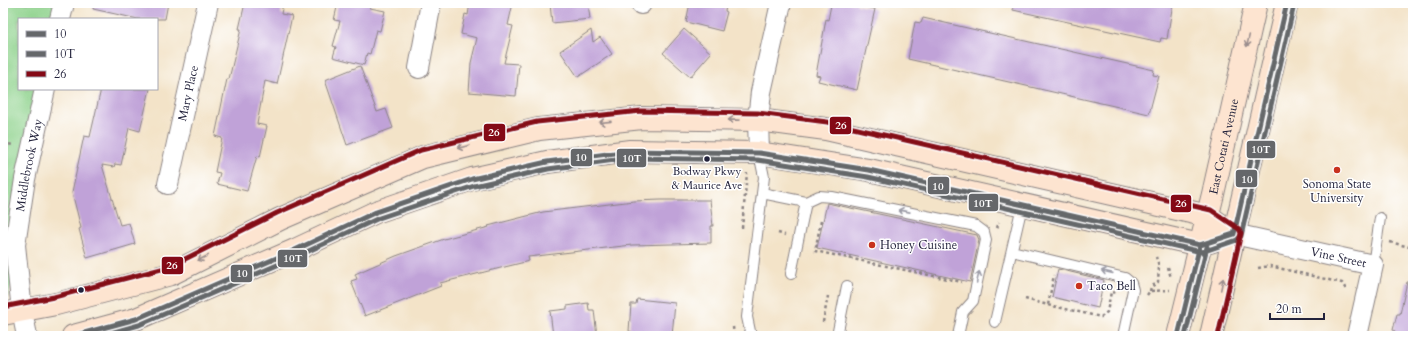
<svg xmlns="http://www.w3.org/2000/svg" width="1416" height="339" font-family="Cardo,serif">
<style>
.green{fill:#8cd18a;stroke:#577a62}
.building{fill:#c0a2d8}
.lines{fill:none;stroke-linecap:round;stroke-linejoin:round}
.lane-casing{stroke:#8a8282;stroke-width:12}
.street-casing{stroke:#8a8282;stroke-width:22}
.secondary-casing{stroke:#8a8282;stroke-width:24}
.path{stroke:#8a8282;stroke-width:2.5;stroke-dasharray:3 3;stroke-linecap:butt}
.lane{stroke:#fff;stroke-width:10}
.street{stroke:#fff;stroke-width:20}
.secondary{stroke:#fde4d0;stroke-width:22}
.bus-1-casing{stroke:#fff;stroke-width:8}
.bus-2-casing{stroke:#fff;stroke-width:8}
.bus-3-casing{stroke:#fff;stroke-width:8}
.bus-1{stroke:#65676a;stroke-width:5}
.bus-2{stroke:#65676a;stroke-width:5}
.bus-3{stroke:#840916;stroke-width:5}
.oneway{stroke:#9a8d8d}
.oneway2{stroke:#9c9ca7}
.bus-dot{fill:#22223b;stroke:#fff;stroke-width:1.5}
.poi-dot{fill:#c8321e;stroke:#fff;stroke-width:1.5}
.labels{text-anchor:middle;stroke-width:3;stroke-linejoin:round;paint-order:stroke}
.bus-label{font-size:11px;fill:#22223b;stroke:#fff}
.street-label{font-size:12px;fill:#22223b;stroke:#fff}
.poi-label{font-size:12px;fill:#22223b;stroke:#fff;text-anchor:start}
.line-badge{stroke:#fff;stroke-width:1.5}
.badge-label{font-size:11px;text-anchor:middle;font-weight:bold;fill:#fff}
</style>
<rect width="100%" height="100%" fill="#fff"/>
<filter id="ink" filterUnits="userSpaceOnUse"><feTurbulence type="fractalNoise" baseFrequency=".025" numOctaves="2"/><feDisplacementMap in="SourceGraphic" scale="8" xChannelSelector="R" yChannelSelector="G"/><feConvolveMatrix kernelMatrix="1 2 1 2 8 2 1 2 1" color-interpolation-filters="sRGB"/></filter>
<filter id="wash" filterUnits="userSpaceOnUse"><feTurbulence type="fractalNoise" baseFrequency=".012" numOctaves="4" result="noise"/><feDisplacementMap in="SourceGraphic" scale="16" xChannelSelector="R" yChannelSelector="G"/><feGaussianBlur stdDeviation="0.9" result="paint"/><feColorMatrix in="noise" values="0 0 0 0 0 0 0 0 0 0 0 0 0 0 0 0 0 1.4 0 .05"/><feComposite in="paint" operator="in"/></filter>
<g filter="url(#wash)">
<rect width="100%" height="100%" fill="#f3e3c8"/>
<!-- green -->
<path class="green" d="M3,3H59L55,19H19V89H39L14,278L7,299L3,301Z"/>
<g id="blocks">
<!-- building -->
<path class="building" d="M94,3H168L165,19H138L93,9Z
M245,3H283L281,14L292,16L277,84L265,81L257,124L267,126L260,157L257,156L247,191L217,184L220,173L215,172L222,138L215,136L227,79H229L241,29H239Z
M338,3H371L370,8L385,11L380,31L376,30L370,54L367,53L364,65L333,57L336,47L333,46L340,21L334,20Z
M470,3H513L508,25L513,26L504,63L519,64L516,96L469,92L471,63L477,38L461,34L465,14L468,15Z
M552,3H588L590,19L552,23L550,4Z
M690,3H727L725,11L727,12L722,31L686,22Z
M835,3H857V5L875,9L857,90L818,81L820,76L816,75L826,19L828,20L831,5L835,6Z
M1014,3H1173L1167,39L1161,38L1160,42L1013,10Z
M923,18L1154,70L1153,75L1159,76L1149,114L908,59L915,22L921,23Z
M684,29L711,53L690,77L663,53Z
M591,30L593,42L600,37L612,54L578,77L560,51Z
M360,66L377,112L386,109L393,128L347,145L325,80Z
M101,89H150L140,131L129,128L121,165L115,164L114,167L102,165L120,225L129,223L135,244L87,258L79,229L81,228L72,192L84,136L90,137Z
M661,200H710L713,226H711V243L632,245L528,257L529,261L440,283L441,286L365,316L351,281L357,279L355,274L396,256L444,239L489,227L488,226L543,212L634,201Z
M827,203L977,235L979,240L970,282L817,248Z
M1058,269L1104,280L1098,308L1052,297Z
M1407,282H1413V336H1394L1395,331L1393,330L1397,314H1400Z
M637,299L675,303L672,336H632V332L629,331L631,304H636Z
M588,303L589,310H594L597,336H553L550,311L567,309V306Z"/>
</g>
</g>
<g filter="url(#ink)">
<use href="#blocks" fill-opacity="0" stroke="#8a8282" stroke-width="1"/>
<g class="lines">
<!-- lane casing -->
<g class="lane-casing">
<path id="lane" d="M762,193L806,202L791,274
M806,202L819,196L832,197L976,226L984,232L986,240L973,301L963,312L958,336
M1012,251L1125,278L1131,283L1133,290L1123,336
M1373,265L1380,218
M995,322L1022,206
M751,336L747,317L764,177L759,153
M837,336L847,286"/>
</g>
<!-- street casing -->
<g class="street-casing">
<g id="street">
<path d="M641,4V3"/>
<path d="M60,19L64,3"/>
<path d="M419,68L431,3"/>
<path d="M759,153L758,120L761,92L781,3"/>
<path id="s1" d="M168,184L208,3"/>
<path id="s2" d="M1234,234L1373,265L1357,336"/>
<path id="s3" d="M27,336L22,311L15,245L25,179L45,89"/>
</g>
</g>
<!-- secondary casing -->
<g class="secondary-casing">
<g id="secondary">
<path d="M3,314L56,304L171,274L280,219L423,157L539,129L642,118L758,120L826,129L1208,216L1234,234"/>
<path d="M73,336L136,319L295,250L376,212L472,179L547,162L630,151L759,153L869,170L1200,245L1234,234"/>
<path id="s4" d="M1178,336L1213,194L1256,3"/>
<path d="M1211,336L1287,3"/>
</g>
</g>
<!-- path -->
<path class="path" d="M3,143L13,145
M821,221L815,251L962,282
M742,228L747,173
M997,228L999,222
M778,233L785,235
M1390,242L1413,248
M1168,267L1171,278
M1258,268L1270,266L1342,283L1347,291
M1150,291L1151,287L1158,282L1159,266L1156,257
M1147,295L1150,291L1170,290
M1025,299L1048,305L1054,275
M1048,305L1101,317L1107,312L1111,292L1118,293
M823,322L828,296
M733,327L734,336"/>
<!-- lane -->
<use href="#lane" class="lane"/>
<!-- street -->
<use href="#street" class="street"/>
<!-- secondary -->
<use href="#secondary" class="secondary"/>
<!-- bus-1 casing -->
<g class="bus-1-casing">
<path id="bus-1" d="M73,336L136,319L295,250L376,212L472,179L547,162L630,151L759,153L869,170L1200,245L1234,234L1287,3
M1178,336L1200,245"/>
</g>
<!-- bus-2 casing -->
<g class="bus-2-casing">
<path id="bus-2" d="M100,336L139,325L298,256L379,218L474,186L548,169L630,158L758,160L868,177L1202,252L1237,240L1241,236L1294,5
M1185,336L1207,247"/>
</g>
<!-- bus-3 casing -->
<g class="bus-3-casing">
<path id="bus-3" d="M3,307L54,297L169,267L277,213L421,150L537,122L641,111L758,113L827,122L1211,210L1239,229L1241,233L1218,336"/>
</g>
<!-- bus-1 -->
<use href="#bus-1" class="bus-1"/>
<!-- bus-2 -->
<use href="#bus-2" class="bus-2"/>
<!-- bus-3 -->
<use href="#bus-3" class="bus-3"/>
</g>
<!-- one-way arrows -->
<defs><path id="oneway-shaft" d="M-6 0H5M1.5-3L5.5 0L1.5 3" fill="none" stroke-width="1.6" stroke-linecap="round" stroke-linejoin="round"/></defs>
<g class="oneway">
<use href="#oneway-shaft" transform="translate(1248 41) rotate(103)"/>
<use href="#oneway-shaft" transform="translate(734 120) rotate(-179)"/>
<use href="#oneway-shaft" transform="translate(605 122) rotate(174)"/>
<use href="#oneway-shaft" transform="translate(463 147) rotate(166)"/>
<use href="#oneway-shaft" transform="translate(203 258) rotate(153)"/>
<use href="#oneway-shaft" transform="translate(1222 284) rotate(-78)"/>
</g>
<g class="oneway2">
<use href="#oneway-shaft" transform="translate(904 211) rotate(-169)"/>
<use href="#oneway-shaft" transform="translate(1107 272) rotate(-167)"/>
<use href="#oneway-shaft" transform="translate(978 277) rotate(-77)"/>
</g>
</g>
<!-- markers -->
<g class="bus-dot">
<circle cx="707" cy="159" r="3.5"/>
<circle cx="81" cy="290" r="3.5"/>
</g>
<g class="poi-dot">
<circle cx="1337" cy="170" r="4"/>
<circle cx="872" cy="245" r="4"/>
<circle cx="1079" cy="286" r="4"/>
</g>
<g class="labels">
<!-- bus labels -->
<g class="bus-label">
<text x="707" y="175">Bodway Pkwy<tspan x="707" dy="14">&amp; Maurice Ave</tspan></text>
</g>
<!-- street labels -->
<g class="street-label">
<text dy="4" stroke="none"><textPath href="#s1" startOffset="93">Mary Place</textPath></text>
<text dy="4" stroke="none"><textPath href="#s4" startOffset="195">East Cotati Avenue</textPath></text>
<text dy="4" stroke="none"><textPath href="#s3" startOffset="173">Middlebrook Way</textPath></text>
<text dy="4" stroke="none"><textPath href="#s2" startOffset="107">Vine Street</textPath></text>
</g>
<!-- poi labels -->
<g class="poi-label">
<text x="1337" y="188" text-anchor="middle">Sonoma State<tspan x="1337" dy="14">University</tspan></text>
<text x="880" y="249">Honey Cuisine</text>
<text x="1087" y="290">Taco Bell</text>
</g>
</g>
<g class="line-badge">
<rect x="829" y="116" width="23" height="19" rx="4" fill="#840916"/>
<rect x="483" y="123" width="23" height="19" rx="4" fill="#840916"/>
<rect x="1246" y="140" width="30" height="19" rx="4" fill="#65676a"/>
<rect x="570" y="148" width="23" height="19" rx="4" fill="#65676a"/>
<rect x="616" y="148" width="31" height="20" rx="4" fill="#65676a"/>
<rect x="1235" y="169" width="23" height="19" rx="4" fill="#65676a"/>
<rect x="927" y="176" width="23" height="19" rx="4" fill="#65676a"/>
<rect x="968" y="193" width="31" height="19" rx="4" fill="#65676a"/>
<rect x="1170" y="194" width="22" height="19" rx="4" fill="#840916"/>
<rect x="277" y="249" width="31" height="19" rx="4" fill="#65676a"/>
<rect x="161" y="256" width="23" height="19" rx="4" fill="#840916"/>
<rect x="230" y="264" width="23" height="19" rx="4" fill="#65676a"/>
</g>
<g class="badge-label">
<text x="841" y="129">26</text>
<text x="494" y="136">26</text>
<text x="1261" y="153">10T</text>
<text x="581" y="161">10</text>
<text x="632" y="162">10T</text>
<text x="1247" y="183">10</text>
<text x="938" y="190">10</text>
<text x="983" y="207">10T</text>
<text x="1181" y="207">26</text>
<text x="293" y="262">10T</text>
<text x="172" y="269">26</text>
<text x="242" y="277">10</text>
</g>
<!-- margin -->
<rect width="1416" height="339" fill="none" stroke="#fff" stroke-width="16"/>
<!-- legend -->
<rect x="18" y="18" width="140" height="72" fill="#ffffff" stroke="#a7a7b1"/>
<rect x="26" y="31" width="20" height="6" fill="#65676a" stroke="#a7a7b1"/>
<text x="54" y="38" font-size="12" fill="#22223b">10</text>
<rect x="26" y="51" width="20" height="6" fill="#65676a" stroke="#a7a7b1"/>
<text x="54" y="58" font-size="12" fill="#22223b">10T</text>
<rect x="26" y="71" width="20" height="6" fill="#840916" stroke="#a7a7b1"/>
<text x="54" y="78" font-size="12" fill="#22223b">26</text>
<!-- scale -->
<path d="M1270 313v6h54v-6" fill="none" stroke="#22223b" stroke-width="2"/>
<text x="1276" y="313" font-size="12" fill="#22223b" stroke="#ffffff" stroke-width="3" paint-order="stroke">20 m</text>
</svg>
